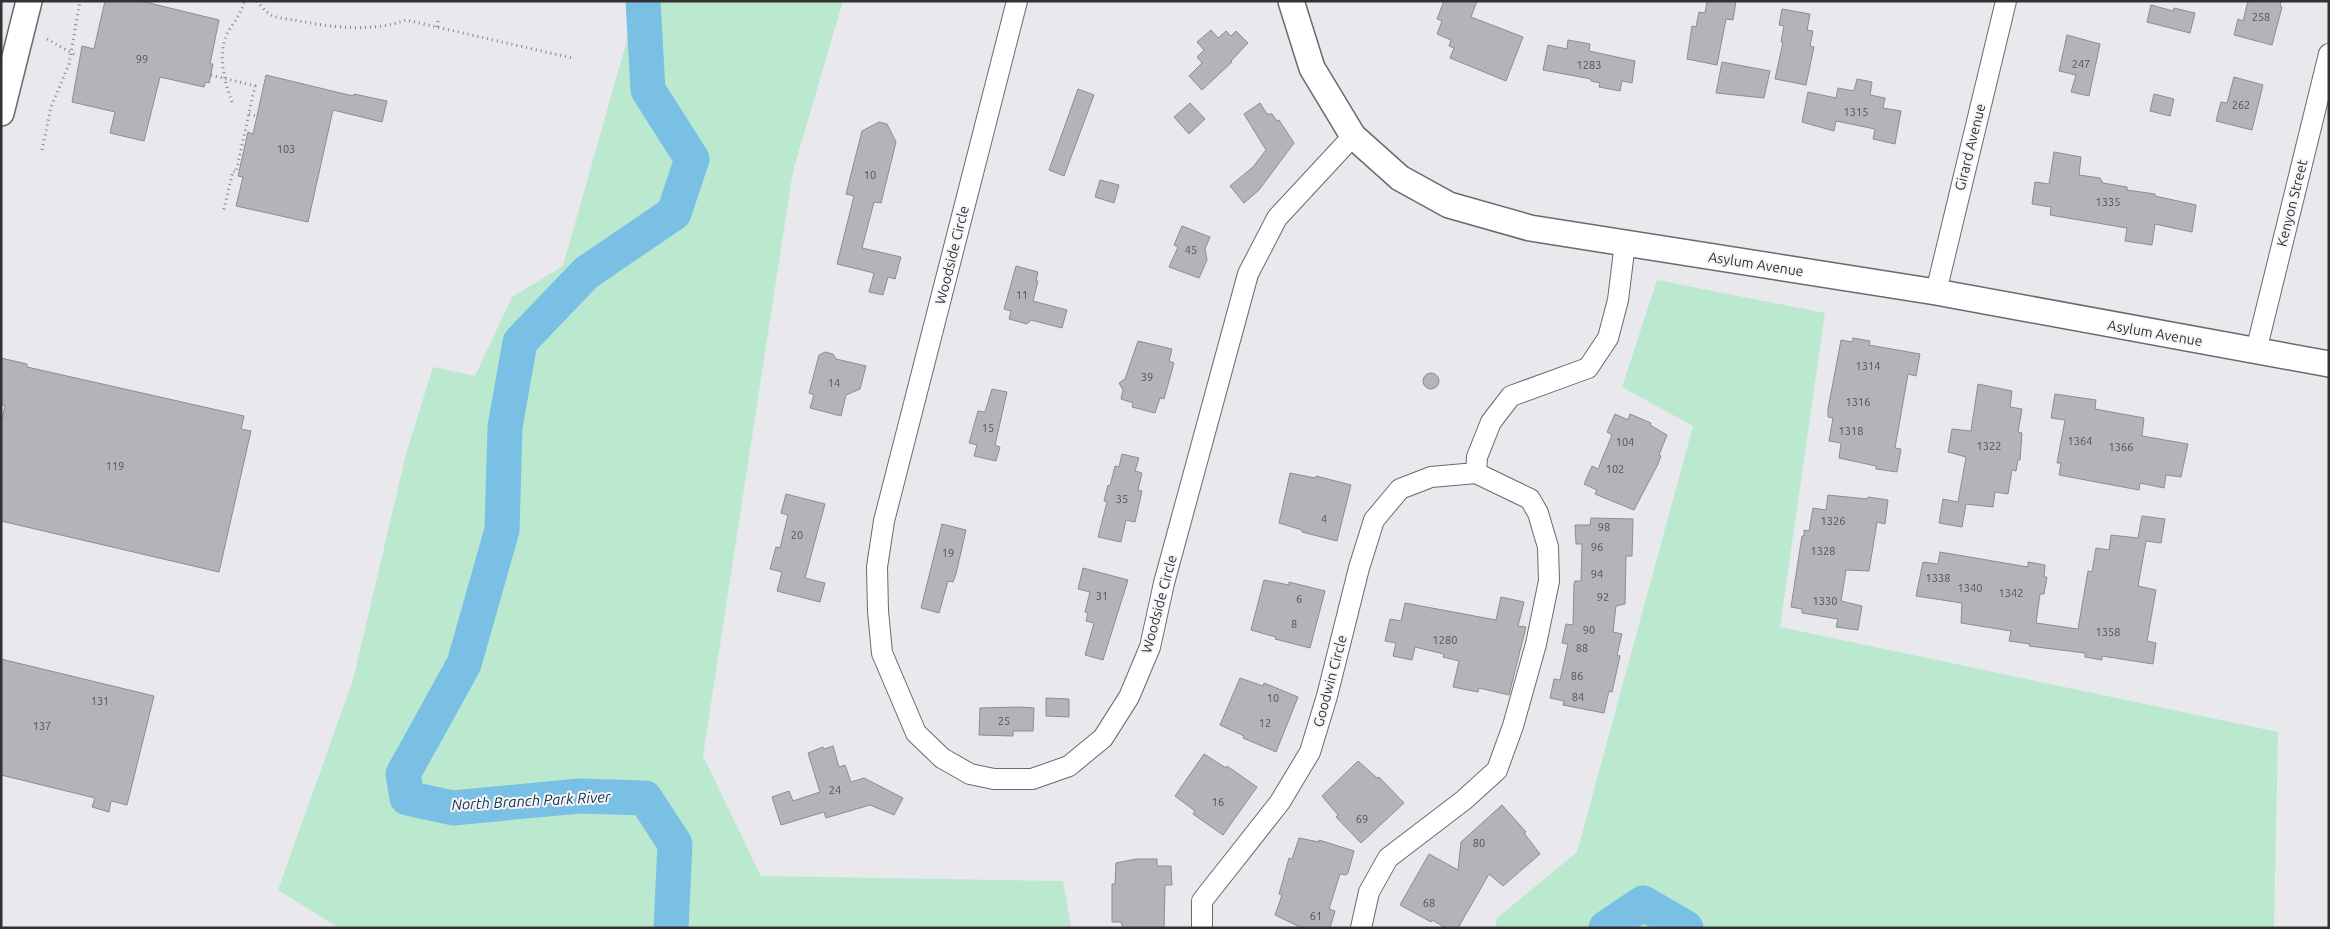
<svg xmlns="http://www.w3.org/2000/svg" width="2330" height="929" font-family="Ubuntu,sans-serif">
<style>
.green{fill:#bae9d0}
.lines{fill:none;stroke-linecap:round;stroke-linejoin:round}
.river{stroke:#7ac0e4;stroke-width:35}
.building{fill:#b4b4b8;stroke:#8d8d91}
.minor-casing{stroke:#6a6a6d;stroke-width:22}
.major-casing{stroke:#6a6a6d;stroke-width:28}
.path{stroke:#858587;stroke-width:3;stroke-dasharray:1 4;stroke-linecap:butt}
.minor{stroke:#fff;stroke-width:20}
.major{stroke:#fff;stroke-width:25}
.labels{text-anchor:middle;stroke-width:4;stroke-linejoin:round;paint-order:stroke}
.number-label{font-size:11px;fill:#525255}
.street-label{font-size:14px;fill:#323234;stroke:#f6f6fa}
.water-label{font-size:15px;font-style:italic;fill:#123242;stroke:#f6f6fa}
</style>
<rect width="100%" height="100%" fill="#e9e9ed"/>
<!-- green -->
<path class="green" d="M638,1H843L793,171L703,756L761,876L1063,881L1071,928H339L278,890L353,680L406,454L433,367L475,376L512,297L563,266Z
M1657,280L1825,313L1780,627L2278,732L2274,928H1495L1497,918L1577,852L1693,426L1622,387Z"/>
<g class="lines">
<!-- river -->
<path class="river" d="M643,1L648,90L692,159L674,213L586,273L520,342L505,427L502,530L464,664L403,774L407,798L453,808L579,796L645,798L675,844L671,928
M1606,928L1643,903L1686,928"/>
</g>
<!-- building -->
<path class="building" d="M105,1H141L219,20L210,64H213L209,83L206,82L204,87L160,77L144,141L110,133L115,112L72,102L82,46L94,49Z
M1444,1H1477L1471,17L1523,37L1506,81L1450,58L1454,48L1449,46L1451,40L1437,34L1442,21L1437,19Z
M1707,1H1736L1733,20L1726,19L1717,65L1687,59L1692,26L1696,27L1699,12L1705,13Z
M2248,1H2281L2280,6L2282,7L2272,45L2234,35L2238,19L2243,21Z
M2151,5L2173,11L2174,8L2195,13L2190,33L2147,22Z
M1782,9L1810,14L1807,30L1813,31L1810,46L1814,47L1806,85L1775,79L1783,42H1781L1784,26L1779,25Z
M1211,30L1218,38L1226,31L1231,36L1236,31L1248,43L1231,61L1232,62L1202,90L1189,76L1202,63L1197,57L1204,50L1197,42Z
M2067,35L2100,44L2089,96L2071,92L2076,75L2059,71Z
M1568,40L1590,44L1589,51L1635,61L1632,83L1622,81L1620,91L1599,87L1600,83L1591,81V79L1543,70L1548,45L1567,49Z
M1722,62L1770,71L1764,98L1716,93Z
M266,75L353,96L354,94L387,101L382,122L333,110L308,222L236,206L243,177L238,176L248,132L253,134Z
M2234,77L2263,85L2252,130L2216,121L2221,102L2227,103Z
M1857,79L1872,82L1870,95L1885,98L1883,108L1901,111L1895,144L1873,139L1875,129L1836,121L1834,131L1802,122L1808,92L1836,98L1838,88L1854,91Z
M1078,89L1094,95L1064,176L1049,170Z
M2154,94L2174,99L2170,116L2150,111Z
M1190,103L1205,119L1189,134L1174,117Z
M1260,103L1267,114H1272L1277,121L1279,120L1294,143L1259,190L1244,203L1230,186L1253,167L1266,150L1244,114Z
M879,122L887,124L896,142L881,203L874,202L862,248L901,257L895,279L888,277L883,295L869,292L874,273L837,264L854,196L846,194L862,131Z
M2054,152L2081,157L2079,175L2100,178L2103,183L2127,187V190L2155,194V196L2196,205L2192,232L2155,224L2152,245L2125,241L2127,228L2050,215L2051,207L2032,204L2035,182L2049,184Z
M1100,180L1119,185L1114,203L1095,197Z
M1182,226L1210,237L1205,249L1207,260L1199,278L1169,267L1178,247L1174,245Z
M1016,266L1038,272L1036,281H1038L1033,301L1067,310L1062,328L1031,320L1027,324L1009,319L1011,311L1004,309Z
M1853,338L1870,341L1869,345L1920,354L1916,376L1908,374L1895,448L1901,449L1897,472L1876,469V466L1839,458L1841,443L1829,441L1833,418L1828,417V409L1841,340L1852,342Z
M1138,341L1172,349L1169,361L1174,363L1164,399L1160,398L1155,413L1132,407L1133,403L1121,399L1123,390L1119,383L1125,379Z
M825,352L833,354L836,359L866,366L860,389L846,395L841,416L810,408L814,395L809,393L819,355Z
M1,358L27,364V367L244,416L241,429L251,431L219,572L1,521V423L5,406L1,404Z
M1423 381a8 8 0 1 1 16 0a8 8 0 1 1-16 0Z
M1978,384L2012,391L2010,407L2022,409L2018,432L2022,433L2020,460H2018L2016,471L2012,470L2008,494L1995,492L1993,507L1966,504L1962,527L1939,523L1943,499L1958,502L1966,457L1948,452L1952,429L1971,431Z
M992,389L1007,392L995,445L1000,447L996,461L974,456L977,445L969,443L978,411L985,412Z
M2055,394L2096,400L2095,409L2144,418L2142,436L2188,444L2181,477L2166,475L2164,488L2140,483L2139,490L2059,475L2061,463H2057L2065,420L2051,418Z
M1615,414L1628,420L1630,414L1651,423L1650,425L1667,435L1659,455L1661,456L1657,466L1634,510L1595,494L1597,490L1584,484L1592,466L1598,469L1612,435L1607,432Z
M1122,454L1139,458L1135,471L1142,473L1138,490L1142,491L1135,522L1126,520L1121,542L1098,537L1107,502L1104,501L1108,485L1110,486L1115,466L1119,467Z
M1290,473L1315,478L1316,476L1351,485L1337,541L1302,532V530L1279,523Z
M786,494L825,504L805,578L825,583L820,602L777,591L782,572L770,569L776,547L780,548L788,515L781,513Z
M1828,495L1867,499L1868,497L1888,500L1885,524L1877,522L1869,571L1846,570L1841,601L1862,606L1858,630L1836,627L1838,619L1802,613V609L1791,607L1802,536H1804V530L1809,531L1813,508L1826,510Z
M2142,516L2165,519L2161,543L2146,541L2138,586L2156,590L2147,641L2156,643L2153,664L2102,656V660L2085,657V653L2029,646L2030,644L2009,641L2011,631L1961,623L1962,603L1916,596L1923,562L1938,564L1940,552L2028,567V562L2045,565L2044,577H2047L2044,594H2040L2036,623L2078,629L2088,571L2092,572L2096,548L2109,550L2111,535L2138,538Z
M1591,518L1633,519L1632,556H1626L1625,604L1616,606L1613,632L1622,634L1617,655L1620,656L1612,692L1609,691L1604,713L1563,705L1564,701L1550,698L1554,679L1560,680L1568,644L1562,643L1566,624L1573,625L1574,584L1575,581H1581L1582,544H1576L1575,525H1590Z
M942,524L966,530L956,574L953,582L948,581L939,613L921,608Z
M1083,568L1128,580L1103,660L1085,655L1094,623L1086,621L1088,613L1085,612L1090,592L1078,589Z
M1264,580L1289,585V582L1325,591L1310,648L1275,639L1276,637L1251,630Z
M1501,597L1524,602L1518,626L1526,627L1509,695L1479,688L1478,692L1453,687L1459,661L1443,657L1444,654L1415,647L1412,660L1393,656L1396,643L1385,641L1390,619L1401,621L1405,603L1496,620Z
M1,659L154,696L127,805L111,801L109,812L92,807L95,798L1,775Z
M1240,678L1263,686L1264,683L1298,697L1276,752L1243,738L1244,736L1220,725Z
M1046,698L1069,699V717L1046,716Z
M1019,707L1034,708L1033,731H1013V736L979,735L980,708Z
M833,746L839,767L845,765L851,782L864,778L903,798L894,815L870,805L826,818L824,812L781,825L772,797L789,791L793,801L820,792L808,753L823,747L824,749Z
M1204,754L1226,768L1227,766L1257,787L1223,835L1193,814L1195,811L1175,796Z
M1358,761L1377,778L1379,777L1404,803L1361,843L1336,817L1338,815L1322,796Z
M1502,805L1526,832L1524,833L1540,854L1503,886L1489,874L1458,928H1446L1432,920L1431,922L1400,905L1429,854L1458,870L1461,842Z
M1299,838L1319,842V840L1354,851L1348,873L1346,875L1340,874L1329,909L1335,911L1330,928H1302L1275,915L1282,895L1279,894L1289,858L1292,859Z
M1136,859H1157V866H1171L1172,885H1165L1164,928H1123L1121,922H1112V884H1115L1116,863Z"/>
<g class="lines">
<!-- minor casing -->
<g class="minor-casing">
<path id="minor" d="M1017,1L884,521L877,567L878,611L882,653L916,733L942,758L970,774L994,779H1032L1069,766L1103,738L1129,697L1150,647L1164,583L1248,274L1277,218L1353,136
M1936,292L2006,1
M2256,351L2329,54
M1476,473L1477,457L1491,422L1511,396L1588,368L1608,338L1618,300L1625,243
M1202,928V901L1280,802L1310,752L1327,696L1359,568L1374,520L1400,489L1431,477L1476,473L1530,499L1538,513L1548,547L1549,581L1536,644L1513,726L1497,770L1464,800L1388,858L1369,892L1361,928"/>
</g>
<!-- major casing -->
<g class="major-casing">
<path id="major" d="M1291,1L1312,68L1353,136L1400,178L1449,205L1530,228L1936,292L2329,364
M1,113L29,1"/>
</g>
<!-- path -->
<path class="path" d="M257,1C261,6 266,12 271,15C278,18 287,19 294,20C330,27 371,33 406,20L572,58
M437,27L438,21
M47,39L77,56
M211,75L255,86L236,172L233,171L223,213
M232,102C224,80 217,54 228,32C234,21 242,14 244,1
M249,114L257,116
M42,150L51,107L69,64L80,1"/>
<!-- minor -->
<use href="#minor" class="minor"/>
<!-- major -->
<use href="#major" class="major"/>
</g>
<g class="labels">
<!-- number labels -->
<g class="number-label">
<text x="2261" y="21">258</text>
<text x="142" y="63">99</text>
<text x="2081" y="68">247</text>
<text x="1589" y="69">1283</text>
<text x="2241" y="109">262</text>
<text x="1856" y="116">1315</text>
<text x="286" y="153">103</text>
<text x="870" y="179">10</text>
<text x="2108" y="206">1335</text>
<text x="1191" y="254">45</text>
<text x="1022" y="299">11</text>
<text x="1868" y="370">1314</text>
<text x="1147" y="381">39</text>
<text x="834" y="387">14</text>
<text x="1858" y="406">1316</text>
<text x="988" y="432">15</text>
<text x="1851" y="435">1318</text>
<text x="2080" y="445">1364</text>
<text x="1625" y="446">104</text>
<text x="1989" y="450">1322</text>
<text x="2121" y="451">1366</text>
<text x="115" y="470">119</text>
<text x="1615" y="473">102</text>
<text x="1122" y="503">35</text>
<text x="1324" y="523">4</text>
<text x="1833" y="525">1326</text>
<text x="1604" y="531">98</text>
<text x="797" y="539">20</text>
<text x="1597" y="551">96</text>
<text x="1823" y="555">1328</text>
<text x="948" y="557">19</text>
<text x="1597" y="578">94</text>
<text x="1938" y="582">1338</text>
<text x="1970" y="592">1340</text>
<text x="2011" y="597">1342</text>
<text x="1102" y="600">31</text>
<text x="1603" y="601">92</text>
<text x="1299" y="603">6</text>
<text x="1825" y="605">1330</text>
<text x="1294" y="628">8</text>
<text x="1589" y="634">90</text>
<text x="2108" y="636">1358</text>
<text x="1445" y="644">1280</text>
<text x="1582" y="652">88</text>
<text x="1577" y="680">86</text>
<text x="1578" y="701">84</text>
<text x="1273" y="702">10</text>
<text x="100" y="705">131</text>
<text x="1004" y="725">25</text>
<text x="1265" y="727">12</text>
<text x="42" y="730">137</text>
<text x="835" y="794">24</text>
<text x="1218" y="806">16</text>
<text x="1362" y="823">69</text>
<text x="1479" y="847">80</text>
<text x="1429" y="907">68</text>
<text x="1316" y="920">61</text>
</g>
<!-- street labels -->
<g class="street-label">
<text transform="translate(1970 147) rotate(-76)" y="5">Girard Avenue</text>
<text transform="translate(2292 203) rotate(-76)" y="5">Kenyon Street</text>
<text transform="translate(952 255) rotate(-76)" y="5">Woodside Circle</text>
<text transform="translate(1756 264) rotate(9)" y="5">Asylum Avenue</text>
<text transform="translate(2155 333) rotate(10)" y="5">Asylum Avenue</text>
<text transform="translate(1159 604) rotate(-75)" y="5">Woodside Circle</text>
<text transform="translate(1330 681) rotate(-75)" y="5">Goodwin Circle</text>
</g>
<!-- water labels -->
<g class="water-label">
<text transform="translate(531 801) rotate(-3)" y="5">North Branch Park River</text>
</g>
</g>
<!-- border -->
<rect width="2330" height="929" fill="none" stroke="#323234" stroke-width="5"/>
</svg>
